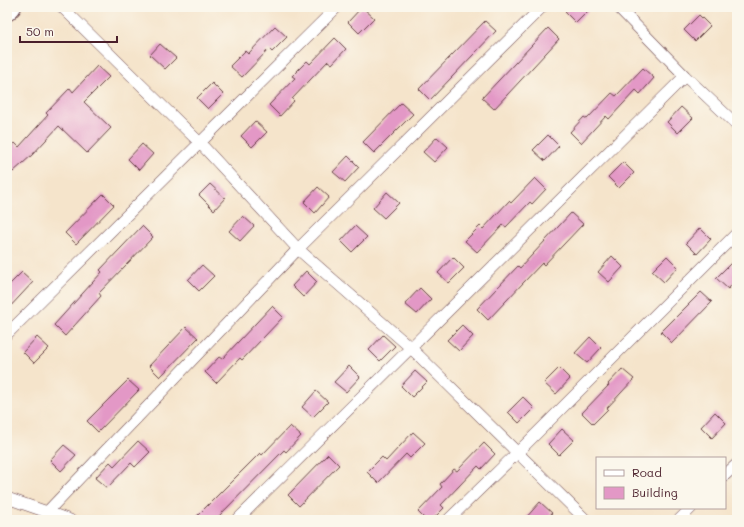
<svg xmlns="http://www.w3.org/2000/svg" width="744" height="527" font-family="Mali,sans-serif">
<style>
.building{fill:#e398c6}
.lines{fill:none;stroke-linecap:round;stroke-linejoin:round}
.minor-casing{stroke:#643d43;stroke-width:12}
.trunk-casing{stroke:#643d43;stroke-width:20}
.minor{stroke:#fff;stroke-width:11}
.trunk{stroke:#fff;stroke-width:18}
</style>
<rect width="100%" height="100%" fill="#fbf7ec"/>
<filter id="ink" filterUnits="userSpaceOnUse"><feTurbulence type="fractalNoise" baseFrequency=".025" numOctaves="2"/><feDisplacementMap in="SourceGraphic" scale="8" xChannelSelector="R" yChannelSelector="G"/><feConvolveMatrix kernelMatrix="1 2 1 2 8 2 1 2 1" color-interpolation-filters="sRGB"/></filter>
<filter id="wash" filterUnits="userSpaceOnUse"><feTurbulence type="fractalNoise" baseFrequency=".012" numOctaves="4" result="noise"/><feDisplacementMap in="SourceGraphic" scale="16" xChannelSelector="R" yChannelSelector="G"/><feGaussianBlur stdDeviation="0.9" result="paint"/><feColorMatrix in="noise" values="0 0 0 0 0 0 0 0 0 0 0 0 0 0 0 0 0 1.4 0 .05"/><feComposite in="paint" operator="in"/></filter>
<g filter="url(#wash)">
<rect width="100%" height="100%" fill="#f5e4cb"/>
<g id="blocks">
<!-- building -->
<path class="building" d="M362,7L374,18L359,33L348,22Z
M570,7H592L576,23L565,12Z
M699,15L710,26L695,41L684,30Z
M485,21L496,31L430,100L419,89Z
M275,26L287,37L272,52L269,49L242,77L230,66L245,51L248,54Z
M548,28L559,39L494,109L482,98Z
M335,38L346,49L332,64L328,61L292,99L294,101L280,116L269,105L295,78L292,76L307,61L310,64Z
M160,44L176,58L165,69L150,55Z
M97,66L109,77L84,102L111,128L87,153L59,126L32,155L13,172L7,166V150L15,143L19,147L48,115L46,113L70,88L73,92Z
M643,68L654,78L640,94L636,90L609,119L606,116L581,143L570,132L584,117L587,119L612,93L616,96Z
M212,83L223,94L208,109L197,98Z
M401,103L413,114L374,153L363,142Z
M681,107L693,118L678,133L667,122Z
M255,121L267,132L252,147L241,136Z
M548,135L559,146L545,161L533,150Z
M437,137L448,147L434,162L423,152Z
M142,144L153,154L139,170L128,159Z
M348,156L359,167L345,182L333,172Z
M623,162L634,173L619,188L608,177Z
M535,178L546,189L532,204L530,202L506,227L503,225L477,252L465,241L480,226L483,229L509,201L511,203Z
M210,184L225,198L214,210L199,195Z
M318,187L329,197L315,213L304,202Z
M387,192L399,203L384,218L373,208Z
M103,194L114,205L76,244L65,233Z
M571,213L583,224L544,265L542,263L488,320L477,309L518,266L520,268Z
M243,216L254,226L240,241L229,231Z
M142,226L153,237L99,293L101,296L65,336L54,325L102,272L100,270Z
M355,226L367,237L352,252L341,241Z
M700,228L711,239L697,254L686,243Z
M612,256L623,267L609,282L598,272Z
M667,256L678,267L664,282L652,271Z
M453,257L464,268L449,283L438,273Z
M731,263L737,269V279L728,289L716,278Z
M202,265L214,276L199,291L188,280Z
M306,271L317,282L303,297L292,286Z
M22,272L33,282L7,310V287Z
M420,288L431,299L417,314L405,304Z
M701,292L712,302L672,343L661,332Z
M272,306L283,317L242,360L240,358L216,383L205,372L219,357L222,359Z
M462,325L473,336L459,351L447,340Z
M186,327L198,338L160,377L149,366Z
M383,335L395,346L380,361L369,350Z
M37,337L49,348L34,363L23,352Z
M590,337L601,348L587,363L575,353Z
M349,366L360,377L346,392L334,382Z
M559,368L570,379L556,394L544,383Z
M622,369L634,379L607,408L608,409L593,424L582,413L609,385L608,384Z
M415,371L427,382L412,397L401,386Z
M128,380L139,390L98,432L87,421Z
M316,391L328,402L313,417L302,407Z
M523,397L534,408L519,423L508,412Z
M715,412L726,423L712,438L701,427Z
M290,426L301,436L286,452L284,450L215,520H193L260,453L262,455Z
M562,429L574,440L559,455L548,444Z
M413,432L425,443L410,458L406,454L378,483L367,472L382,457L386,461Z
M138,441L150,452L135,467L131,463L107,488L95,478L110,462L114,466Z
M484,443L495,454L481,469L478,466L441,505L444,508L432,520H426L418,512L442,487L440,484L454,469L457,471Z
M64,445L76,455L61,471L50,460Z
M328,454L339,465L299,506L288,495Z
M540,502L552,513L545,520H524Z"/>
</g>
</g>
<g filter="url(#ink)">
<use href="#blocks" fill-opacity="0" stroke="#643d43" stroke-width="1"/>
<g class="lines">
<!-- minor casing -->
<g class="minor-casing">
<path id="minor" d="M62,7L200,143L298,249L411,348L586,520
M618,7L685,76L737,125
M7,334L337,7
M725,475L737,464
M7,498L70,520
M48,511L298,249L542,7
M237,520L685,76
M448,520L517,453L737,233
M679,520L691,508"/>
</g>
<!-- trunk casing -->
<g class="trunk-casing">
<path id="trunk" d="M7,12L12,7"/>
</g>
<!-- minor -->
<use href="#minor" class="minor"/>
<!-- trunk -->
<use href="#trunk" class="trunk"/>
</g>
</g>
<!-- margin -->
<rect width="744" height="527" fill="none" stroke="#fbf7ec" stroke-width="24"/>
<!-- legend -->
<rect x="596" y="457" width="130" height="52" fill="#fbf7ec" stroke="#b4a19f"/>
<rect x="604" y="470" width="20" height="6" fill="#ffffff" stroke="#b4a19f"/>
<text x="632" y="477" font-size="12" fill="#4a1f2b">Road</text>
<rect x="604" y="487" width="20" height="12" fill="#e398c6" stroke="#b4a19f"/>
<text x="632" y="497" font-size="12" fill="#4a1f2b">Building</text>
<!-- scale -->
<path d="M20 36v6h97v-6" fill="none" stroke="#4a1f2b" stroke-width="2"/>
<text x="26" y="36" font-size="12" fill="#4a1f2b" stroke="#fbf7ec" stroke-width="3" paint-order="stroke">50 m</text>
</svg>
